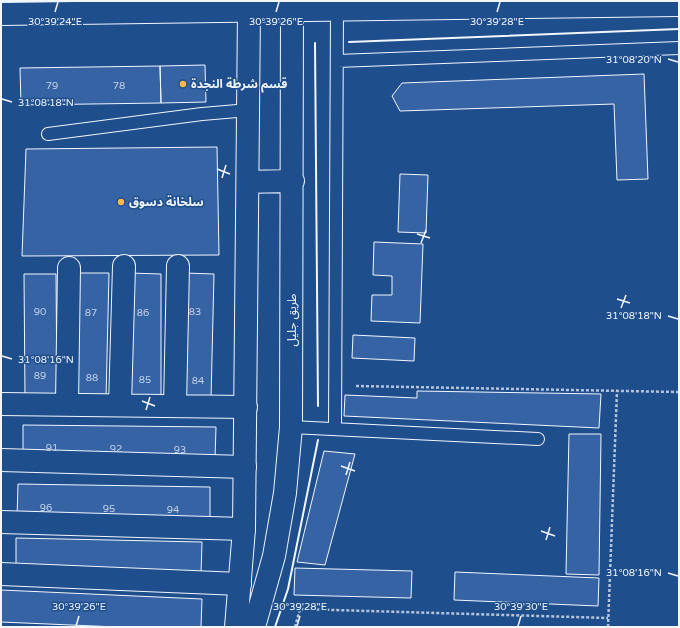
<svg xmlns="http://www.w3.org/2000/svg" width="680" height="628" font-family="'Varela Round','Noto Sans Arabic',sans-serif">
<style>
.building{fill:#3563a3;stroke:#f2f6ff}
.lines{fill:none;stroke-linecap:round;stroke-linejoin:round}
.service-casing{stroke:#f2f6ff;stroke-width:14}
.minor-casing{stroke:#f2f6ff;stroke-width:24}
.secondary-casing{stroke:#f2f6ff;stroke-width:24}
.primary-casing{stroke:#f2f6ff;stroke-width:24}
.path{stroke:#b3c4dc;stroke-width:2.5;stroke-dasharray:3 2;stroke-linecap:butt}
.service{stroke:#1f4e8c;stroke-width:12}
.minor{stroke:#1f4e8c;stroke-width:22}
.secondary{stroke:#1f4e8c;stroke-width:22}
.primary{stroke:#1f4e8c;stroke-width:22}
.wall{stroke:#f2f6ff;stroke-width:2}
.ticks{fill:none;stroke:#f2f6ff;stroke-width:1.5}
.poi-dot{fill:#ffb74d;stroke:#1f4e8c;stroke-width:1.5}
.labels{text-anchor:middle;stroke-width:3;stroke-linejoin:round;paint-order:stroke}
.number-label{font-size:10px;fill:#c3d1e8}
.poi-label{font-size:12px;font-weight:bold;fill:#f2f6ff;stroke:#1f4e8c;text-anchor:start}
.street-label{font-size:12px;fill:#f2f6ff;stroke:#1f4e8c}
.ticks-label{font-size:10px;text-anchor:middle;fill:#f2f6ff;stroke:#1f4e8c;stroke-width:3;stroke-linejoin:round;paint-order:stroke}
</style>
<rect width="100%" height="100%" fill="#1f4e8c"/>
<!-- building -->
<path class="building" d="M205,65L206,102L161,103L160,66Z
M160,66L161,103L21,105L20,68Z
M644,74L648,179L617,180L614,104L400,111L392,96L402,83Z
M217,147L219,255L22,256L26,149Z
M400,174L428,175L426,233L398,232Z
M374,242L423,244L420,323L371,321L372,295H392V276L373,275Z
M77,273H109L106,399L74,398Z
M129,273L161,274V397L129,398Z
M185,273L214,274L211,399L182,398Z
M24,274H56L57,398H25Z
M353,335L415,338L414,361L352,358Z
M417,391L601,394L599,428L344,416L345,395L417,398Z
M23,425L216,427L215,459L23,456Z
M569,434H601L599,575L566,574Z
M324,451L355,454L325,565L297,562Z
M18,484L210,487V523L17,519Z
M16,538L202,542L201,574L16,570Z
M295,568L412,571L411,598L294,595Z
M455,572L599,578L598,606L454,600Z
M1,590L202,599L201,627H118L1,622Z"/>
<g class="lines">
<!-- service casing -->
<g class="service-casing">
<path id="service" d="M337,61L679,48
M48,134L202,114L249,110
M291,427L538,439
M335,429L337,9"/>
</g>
<!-- minor casing -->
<g class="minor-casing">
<path id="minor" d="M1,404L246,407
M67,404L69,268
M120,405L124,266
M175,406L178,266
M1,460L245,467
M1,522L244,529
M1,574L240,584"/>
</g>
<!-- secondary casing -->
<g class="secondary-casing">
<path id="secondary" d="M248,182L293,181
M236,627L244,529L249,10
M254,627L274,556L285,493L291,427L292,10"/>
</g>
<!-- primary casing -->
<g class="primary-casing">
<path id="primary" d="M1,14L679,5"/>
</g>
<!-- path -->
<path class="path" d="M356,386L679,392
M295,627L300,609L608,618
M608,627L617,391"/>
<!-- service -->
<use href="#service" class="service"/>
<!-- minor -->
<use href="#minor" class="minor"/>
<!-- secondary -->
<use href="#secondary" class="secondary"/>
<!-- primary -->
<use href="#primary" class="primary"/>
<!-- wall -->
<path class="wall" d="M349,42L679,29
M315,43L318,406
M275,627L288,589L318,440"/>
</g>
<!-- ticks -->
<path class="ticks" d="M55,12L58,2M276,12L279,2M497,12L500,2M668,59L678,62M2,99L12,102M217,169L230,174M222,178L226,165M417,234L430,238M421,243L426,230M617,299L630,303M621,308L626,295M668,316L678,319M2,356L12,359M142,401L155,406M146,410L150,397M341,466L355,471M346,475L350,462M541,531L555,536M546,540L550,527M668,573L678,576M76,626L79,616M297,626L300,616M518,626L521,616"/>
<!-- markers -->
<g class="poi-dot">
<circle cx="183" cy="84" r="4"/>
<circle cx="121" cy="202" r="4"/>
</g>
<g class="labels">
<!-- number labels -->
<g class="number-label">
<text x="52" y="89">79</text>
<text x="119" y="89">78</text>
<text x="40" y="315">90</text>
<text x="195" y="315">83</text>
<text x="91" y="316">87</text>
<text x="143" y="316">86</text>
<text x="40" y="379">89</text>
<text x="92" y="381">88</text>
<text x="145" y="383">85</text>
<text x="198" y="384">84</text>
<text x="52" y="451">91</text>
<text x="116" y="452">92</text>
<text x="180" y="453">93</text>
<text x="46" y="511">96</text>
<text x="109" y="512">95</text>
<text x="173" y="513">94</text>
</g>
<!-- poi labels -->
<g class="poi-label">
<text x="191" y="88">قسم شرطة النجدة</text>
<text x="129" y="206">سلخانة دسوق</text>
</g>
<!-- street labels -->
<g class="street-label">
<text transform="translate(292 320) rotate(-90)" y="4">طريق جليل</text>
</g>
</g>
<g class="ticks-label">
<text x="55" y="25">30°39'24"E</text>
<text x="276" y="25">30°39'26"E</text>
<text x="497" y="25">30°39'28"E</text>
<text x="634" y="63">31°08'20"N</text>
<text x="46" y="106">31°08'18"N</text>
<text x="634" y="319">31°08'18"N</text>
<text x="46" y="363">31°08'16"N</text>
<text x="634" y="576">31°08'16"N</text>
<text x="79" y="610">30°39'26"E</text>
<text x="300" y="610">30°39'28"E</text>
<text x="521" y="610">30°39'30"E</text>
</g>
<!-- border -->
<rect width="680" height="628" fill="none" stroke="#f2f6ff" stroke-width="4"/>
</svg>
